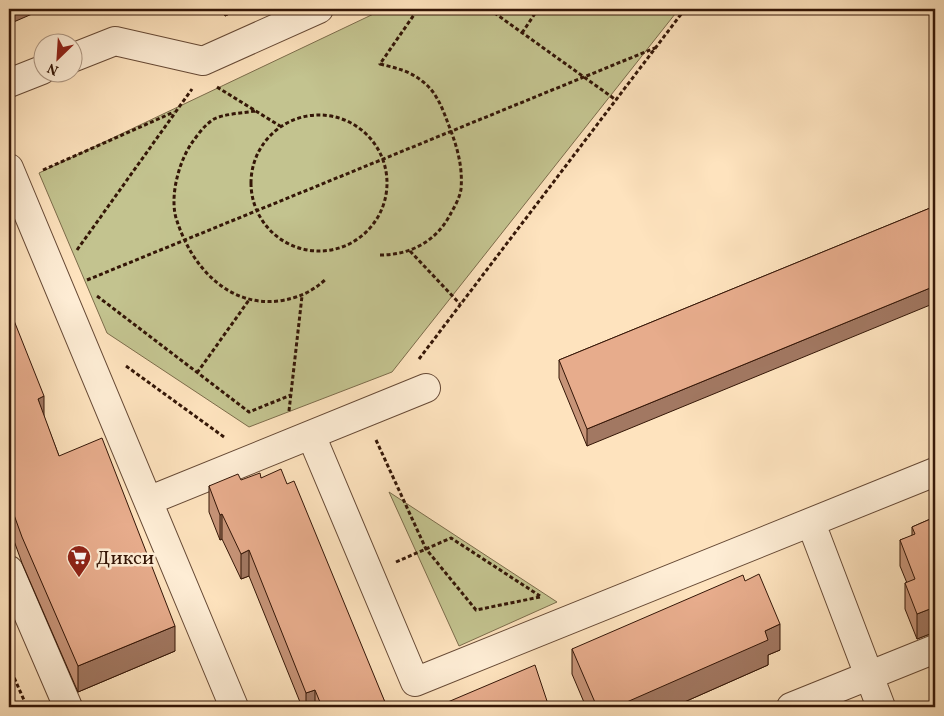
<svg xmlns="http://www.w3.org/2000/svg" width="944" height="716" font-family="Vollkorn,serif">
<style>
.green{fill:#c3c38f;stroke:#7c6c4b}
.lines{fill:none;stroke-linecap:round;stroke-linejoin:round}
.minor-casing{stroke:#664935;stroke-width:30}
.path{stroke:#341607;stroke-width:3;stroke-dasharray:4 2.5;stroke-linecap:butt}
.minor{stroke:#feedd5;stroke-width:28}
.wall{fill:#c79478;stroke:#341607}
.shaded-wall{fill:#a27862;stroke:#341607}
.building{fill:#e7ac8c;stroke:#341607}
.labels{text-anchor:middle;stroke-width:5;stroke-linejoin:round;paint-order:stroke}
.poi-label{font-size:20px;fill:#341607;stroke:#feedd5;text-anchor:start}
</style>
<rect width="100%" height="100%" fill="#fee3be"/>
<filter id="stains"><feTurbulence type="fractalNoise" baseFrequency=".004" numOctaves="4"/><feColorMatrix values="0 0 0 0 .2 0 0 0 0 .09 0 0 0 0 .02 0 0 0 .5 -.17"/></filter>
<radialGradient id="worn" r=".72"><stop offset=".6" stop-color="#630" stop-opacity="0"/><stop offset="1" stop-color="#630" stop-opacity=".3"/></radialGradient>
<!-- green -->
<path class="green" d="M384,9H679L392,372L249,427L107,333L39,173Z
M389,492L557,602L459,646Z"/>
<g class="lines">
<!-- minor casing -->
<g class="minor-casing">
<path id="minor" d="M72,58L115,41L203,61L319,9
M9,83L42,70
M9,168L234,707
M311,435L415,682L935,472
M148,501L426,388
M811,523L881,707
M9,570L68,707
M791,707L935,649"/>
</g>
<!-- path -->
<path class="path" d="M489,9L616,100
M522,33L538,9
M217,87L280,126
M255,111C244,113 223,114 214,119C204,125 197,136 191,144C178,164 169,199 177,221C192,267 228,307 279,301C298,298 312,292 326,279
M251 183a68 68 0 1 1 136 0a68 68 0 1 1-136 0Z
M43,170L174,112
M77,250L192,89
M410,251L460,304
M380,255C411,255 437,241 451,213C455,206 460,197 461,189C463,167 457,146 449,126C443,110 437,92 422,81C410,71 396,68 380,64L418,9
M87,280L655,48
M97,296L249,412L291,395
M419,359L685,9
M126,366L224,437
M197,373L249,300
M289,411L302,296
M376,440L426,549L476,610L540,597
M396,562L451,538L540,596
M9,666L27,707
M926,707L935,703"/>
<!-- minor -->
<use href="#minor" class="minor"/>
</g>
<!-- wall -->
<path class="wall" d="M222,9H241L225,16Z
M935,206L587,446L559,378V360Z
M9,308L44,417L59,456L175,651L78,692L22,563L9,527Z
M261,478L287,484L387,707H302L249,576L241,579L222,539L220,540L209,512V486Z
M935,517V632L917,639L905,609V583H907L900,566V540L912,536V527Z
M572,649L780,650L768,655V665L673,707H586L572,674Z"/>
<!-- shaded-wall -->
<path class="shaded-wall" d="M9,9H39V11L9,24Z
M225,9H241L225,16Z
M935,286V303L587,446V429Z
M44,396V422L38,399Z
M222,514V539L220,540V515Z
M249,550V576L241,579V554Z
M935,607V632L917,639V614Z
M780,624V650L768,655V665L673,707H620V705L765,631Z
M175,626V651L78,692V666Z
M315,690V707H306V693Z
M620,703V707H610Z"/>
<!-- building -->
<path class="building" d="M935,206V286L587,429L559,360Z
M9,308L44,396L38,399L59,456L102,438L175,626L78,666L22,537L9,501V476L12,475L9,464Z
M281,469L287,484L294,481L387,707H322L315,690L306,693L249,550L241,554L222,514L220,515L209,486L238,474L241,480L260,473L261,478Z
M935,517V607L917,614L905,583L915,579L900,540L915,534L912,527Z
M759,574L780,624L765,631L768,640L620,705V703L610,707H597L572,649L743,575L745,581Z
M535,665L549,707H436Z"/>
<!-- icons -->
<defs>
<g id="supermarket-pin" transform="scale(1.25)"><path d="M0 17L-7.5 6A9.5 9.5 0 1 1 7.5 6Z" fill="#8f2418" stroke="#feedd5"/><path d="M-6-5.5h2.5l.6 2H6L4.5 2H-2.5L-4.4-4H-6ZM-1.5 3.2a1.3 1.3 0 1 0 .1 0ZM3 3.2a1.3 1.3 0 1 0 .1 0Z" fill="#fff"/></g>
</defs>
<g fill-rule="evenodd">
<use href="#supermarket-pin" x="79" y="557"/>
</g>
<g class="labels">
<!-- poi labels -->
<g class="poi-label">
<text x="96" y="564">Дикси</text>
</g>
</g>
<!-- margin -->
<rect width="944" height="716" fill="none" stroke="#fee3be" stroke-width="30"/>
<rect x="10" y="10" width="924" height="696" fill="none" stroke="#341607" stroke-width="2.5"/>
<rect x="15" y="15" width="914" height="686" fill="none" stroke="#341607"/>
<!-- north arrow -->
<g transform="translate(58 58) rotate(205)"><circle r="24" fill="#feedd5" stroke="#ad9783"/>
<path d="M0-4L9 19L0 12L-9 19Z" fill="#8f2418"/>
<text y="-8" font-size="14" font-weight="bold" text-anchor="middle" fill="#341607">N</text>
</g>
<rect width="100%" height="100%" filter="url(#stains)"/>
<rect width="100%" height="100%" fill="url(#worn)"/>
</svg>
